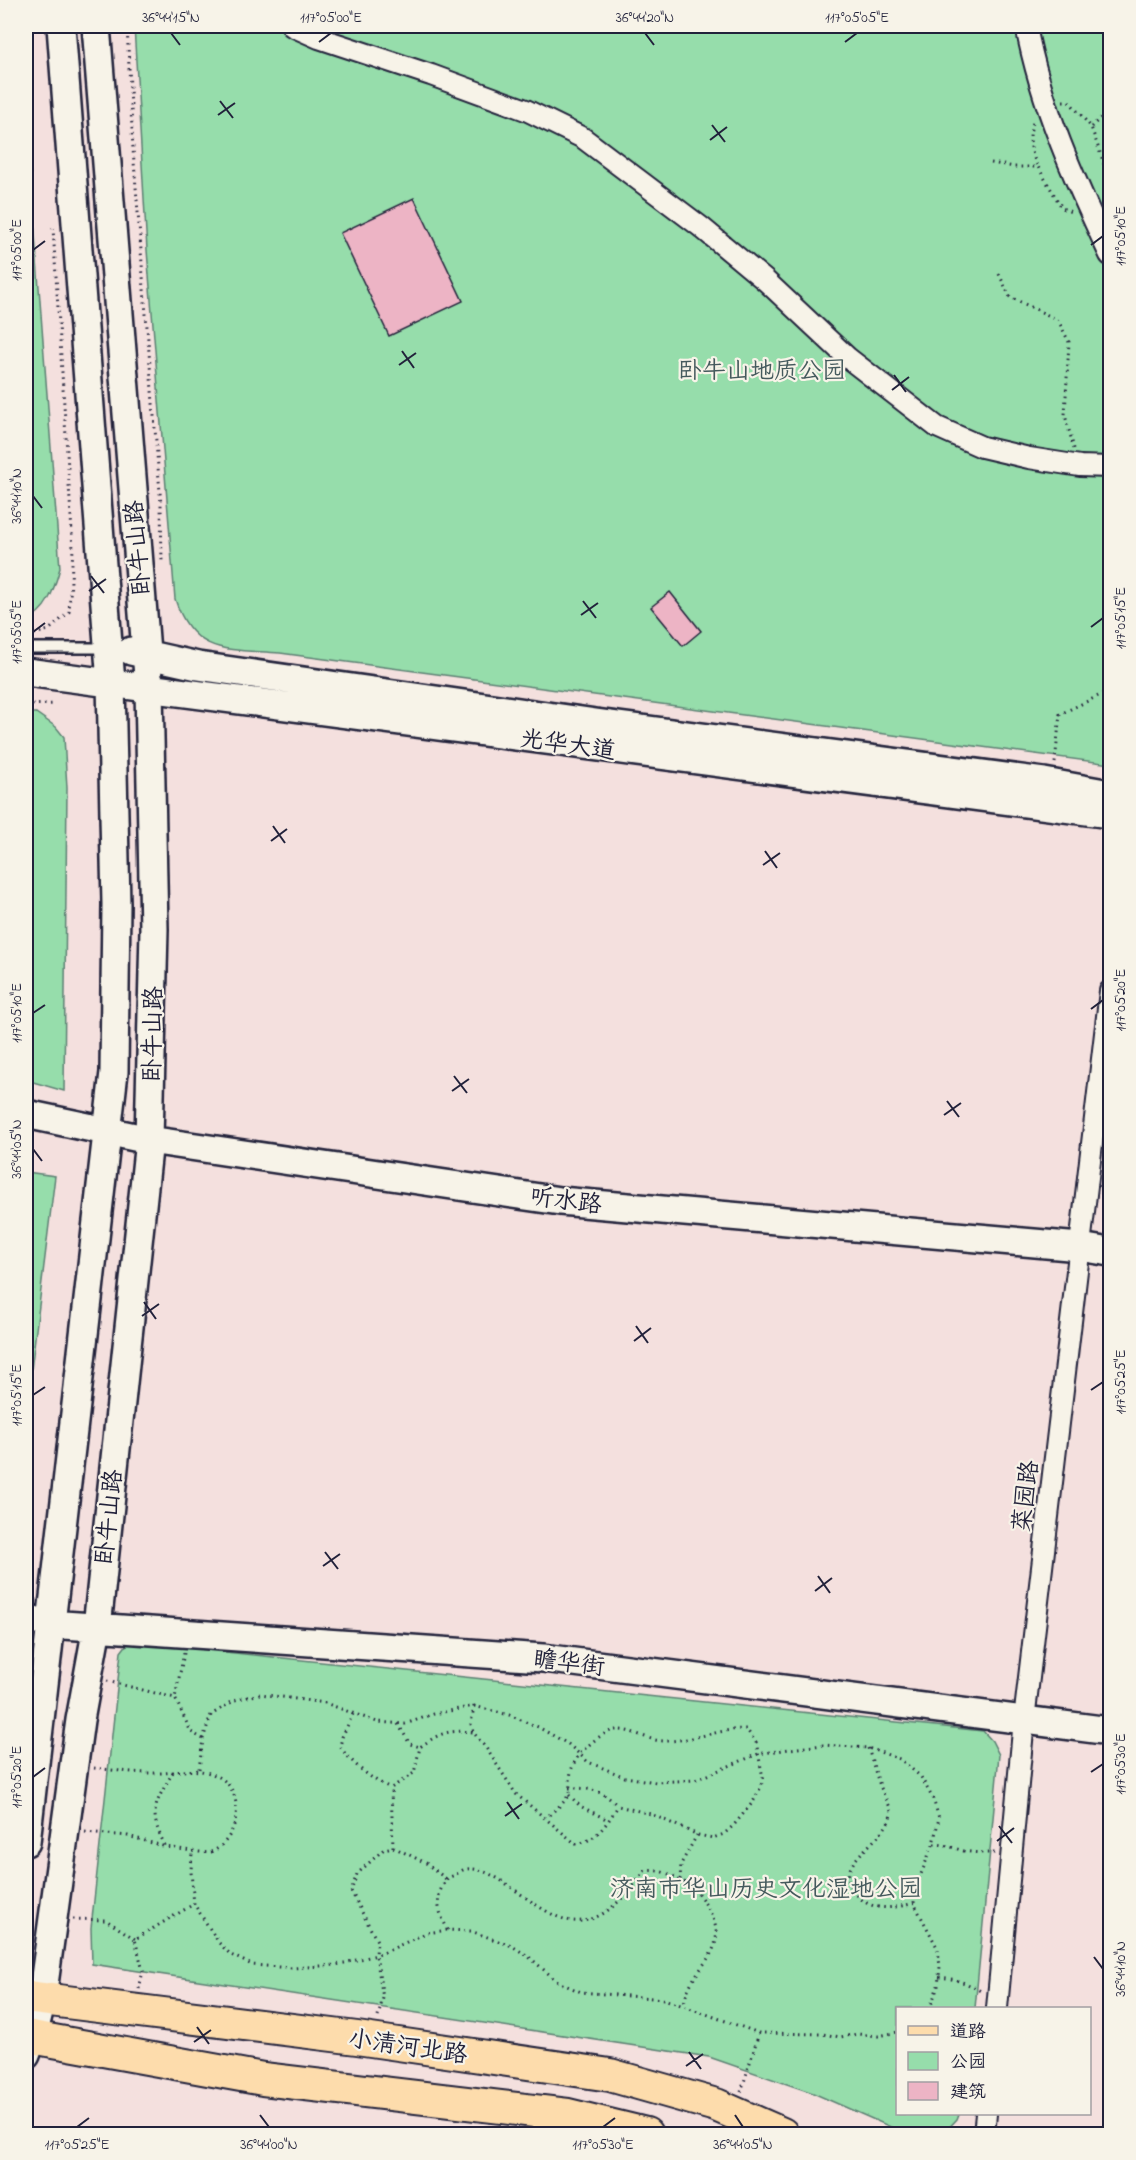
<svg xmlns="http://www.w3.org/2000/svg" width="1136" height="2160" font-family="'Indie Flower','LXGW WenKai TC',sans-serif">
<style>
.green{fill:#96ddab;stroke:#5c8073;stroke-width:1.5}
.building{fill:#edb4c5;stroke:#22223b;stroke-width:1.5}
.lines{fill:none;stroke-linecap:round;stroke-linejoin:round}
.lane-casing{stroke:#22223b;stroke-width:14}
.street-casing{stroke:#22223b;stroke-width:24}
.secondary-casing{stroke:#22223b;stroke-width:32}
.primary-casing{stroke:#22223b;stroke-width:36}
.path{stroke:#22223b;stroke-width:3;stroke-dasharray:1.5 4.5;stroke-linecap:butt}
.lane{stroke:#f7f3e8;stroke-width:9}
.street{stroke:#f7f3e8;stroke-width:20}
.secondary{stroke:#f7f3e8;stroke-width:27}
.primary{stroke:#fddcac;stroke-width:32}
.ticks{fill:none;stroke:#22223b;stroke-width:2}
.labels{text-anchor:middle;stroke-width:4.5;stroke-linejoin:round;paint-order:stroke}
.park-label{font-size:24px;fill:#455a5d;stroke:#f7f3e8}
.street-label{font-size:24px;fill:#22223b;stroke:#f7f3e8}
.neatline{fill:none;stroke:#22223b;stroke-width:2}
.ticks-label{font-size:15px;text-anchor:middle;fill:#22223b}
</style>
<rect width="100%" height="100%" fill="#f4e0de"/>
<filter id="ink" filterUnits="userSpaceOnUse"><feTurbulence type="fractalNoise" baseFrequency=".0167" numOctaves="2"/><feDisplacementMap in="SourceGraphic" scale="12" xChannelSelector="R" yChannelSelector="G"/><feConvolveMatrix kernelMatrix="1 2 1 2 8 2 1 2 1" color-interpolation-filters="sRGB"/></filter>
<g filter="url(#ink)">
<!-- green -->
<path class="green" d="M134,26H1110V764L280,653C229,649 193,656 175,599L147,250Z
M26,114L60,568C54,590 47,612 26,620Z
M26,713H36L56,727L64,737L67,788L64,1091L26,1080Z
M26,1172L55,1176L26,1411Z
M140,1639L206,1650L983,1731L992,1741L999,1755L975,2008H898V2114H959L957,2119L943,2134L902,2132L813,2093L709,2057L92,1964L91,1928L121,1652L128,1643Z"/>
<!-- building -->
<path class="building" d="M414,198L463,301L389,336L340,233Z
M670,592L701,631L683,646L651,607Z"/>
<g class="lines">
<!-- lane casing -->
<g class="lane-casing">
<path id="lane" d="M26,648H107"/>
</g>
<!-- street casing -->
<g class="street-casing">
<path id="street" d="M292,26L319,38L431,75L526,110L583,138L701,227L766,281L848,358L937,427L982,447L1029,458L1080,466L1110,467
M1026,26C1041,106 1075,181 1110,255
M997,2008L1024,1720L1110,991
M984,2134L986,2114"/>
</g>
<!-- secondary casing -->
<g class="secondary-casing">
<path id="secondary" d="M131,651L198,666L596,723L1044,782L1110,794
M26,672L1110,814
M26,1114L149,1140L560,1201L1080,1247L1110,1252
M26,1618L49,1624L543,1658L1110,1731
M26,1842L114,1072L116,904L111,683L61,26
M26,2055L33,2036L42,1999L80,1720L97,1627L149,1140L154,929L149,689L96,26"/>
</g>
<!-- primary casing -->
<g class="primary-casing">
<path id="primary" d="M26,1997L357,2038L610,2075L716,2105L782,2134
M26,2036L263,2079L568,2115L646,2134"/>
</g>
<!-- path -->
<path class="path" d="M127,26L133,149L161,505L162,563
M1063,101H1069L1091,127L1108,175L1106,203
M1033,123C1027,136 1031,154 1038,167
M1091,127L1110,109
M991,163L1014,167H1038L1062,208L1071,212
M999,274L1010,297L1058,320L1069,342L1065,415L1074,449
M34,634L49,630L69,612L73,549L53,228
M26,705L56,704
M1055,763L1060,714L1109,691L1110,688
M184,1653L175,1698L191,1732L203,1739
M107,1681L175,1698
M474,1706L471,1724L473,1732L486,1748L516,1794L576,1844C597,1841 607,1823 618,1806L651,1814L698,1835L713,1838L724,1834L734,1825L753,1802L761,1787L763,1778L756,1742L746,1729C718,1729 693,1741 665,1741C647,1741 633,1729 616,1730C601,1731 576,1754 572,1768C569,1776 571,1789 568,1795C565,1804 552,1811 546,1818
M353,1714L342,1737L340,1747C354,1765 370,1779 391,1788
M398,1724L410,1744L420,1747
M868,1748C874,1767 878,1784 887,1801C889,1805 891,1809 891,1814C886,1845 823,1864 860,1898C875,1912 896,1908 914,1903
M94,1768C113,1770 134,1773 154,1773C178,1774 194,1765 217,1776C247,1790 240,1840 211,1852C206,1853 198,1852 192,1851L191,1872L194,1904L219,1943L231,1955L252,1965L292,1968L336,1965L381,1954L426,1933L448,1930L471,1931L512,1946L528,1956L558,1982L581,1992L664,1999L759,2033L823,2034L840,2037L858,2034L878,2036L898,2032
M199,1769L203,1739L211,1715L235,1700L260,1694L325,1703L377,1722L405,1724L434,1714L474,1706L509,1715L538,1727L568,1744L588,1762L625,1777L656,1782L695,1780L758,1754L789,1749L823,1745L868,1748L900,1759L921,1777L933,1799L939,1818L933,1844L916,1887L914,1903L938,1949L940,1967L938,1986L930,2008
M173,1772C155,1804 147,1812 166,1847L192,1851
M569,1788C591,1788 602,1790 618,1806
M569,1795L580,1806L608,1820
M85,1832L128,1836L166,1847
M934,1844C945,1844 953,1848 964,1851C974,1853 984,1853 995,1853
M393,1847L391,1788L414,1773L420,1747C441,1732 448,1730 473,1732
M680,1880L681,1864L697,1835
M73,1919L106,1920L135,1939
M448,1930C439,1913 434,1900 444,1883C447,1878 450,1877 455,1875C458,1873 463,1869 467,1869C473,1868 480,1870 485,1872C515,1884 550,1925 582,1921C609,1918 630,1890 645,1871C661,1868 675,1877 688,1884C696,1889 701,1898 706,1905C737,1954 689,1963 684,2005
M939,1977C956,1979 968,1983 982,1992
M139,1989L143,1971L135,1939L194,1904
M378,2017L383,1998L376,1955L377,1941L351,1891L357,1874L384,1849L393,1847L426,1863L446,1879
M741,2092L759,2033"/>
<!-- lane -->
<use href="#lane" class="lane"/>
<!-- street -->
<use href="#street" class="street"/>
<!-- secondary -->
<use href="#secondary" class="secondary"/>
<!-- primary -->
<use href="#primary" class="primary"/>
</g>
</g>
<!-- ticks -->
<path class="ticks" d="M171,33L180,45M645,33L654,45M319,42L331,33M845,42L857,33M220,101L233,118M218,115L235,103M712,125L725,142M710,140L727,127M1091,245L1103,236M33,250L45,241M402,351L414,368M399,365L416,353M894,375L906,392M892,390L909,377M33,496L42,508M91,576L104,593M89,591L106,579M583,601L596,618M581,615L598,603M1091,627L1103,618M33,632L45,623M273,826L285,843M271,841L287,829M765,851L777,868M763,865L780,853M1091,1009L1103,1000M33,1013L45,1005M454,1076L467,1093M452,1091L469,1079M947,1101L959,1117M944,1115L961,1103M33,1149L42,1161M144,1302L156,1319M142,1316L159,1304M636,1326L648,1343M634,1341L651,1328M1091,1390L1103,1382M33,1395L45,1387M325,1552L338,1569M323,1566L340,1554M818,1576L830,1593M815,1591L832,1578M1091,1772L1103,1764M33,1777L45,1768M507,1802L519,1819M505,1816L522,1804M999,1826L1012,1843M997,1841L1014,1828M1094,1957L1103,1969M197,2027L209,2044M194,2042L211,2030M689,2052L701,2069M686,2066L703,2054M260,2115L269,2127M735,2115L743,2127M77,2127L89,2118M603,2127L615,2118"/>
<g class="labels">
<!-- park labels -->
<g class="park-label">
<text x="762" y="378">卧牛山地质公园</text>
<text x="766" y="1896">济南市华山历史文化湿地公园</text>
</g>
<!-- street labels -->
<g class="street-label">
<text transform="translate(137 548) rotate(-95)" y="8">卧牛山路</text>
<text transform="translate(568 744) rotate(8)" y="8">光华大道</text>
<text transform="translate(152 1034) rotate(-89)" y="8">卧牛山路</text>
<text transform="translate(566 1200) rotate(7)" y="8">听水路</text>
<text transform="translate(1025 1496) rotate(-83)" y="8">菜园路</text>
<text transform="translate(108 1517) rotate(-84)" y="8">卧牛山路</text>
<text transform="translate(569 1662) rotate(7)" y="8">瞻华街</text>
<text transform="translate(408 2046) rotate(8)" y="8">小清河北路</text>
</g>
</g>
<!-- margin -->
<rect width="1136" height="2160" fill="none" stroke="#f7f3e8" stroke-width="66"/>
<!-- legend -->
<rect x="896" y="2007" width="195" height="108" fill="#f7f3e8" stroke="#a29fa3" stroke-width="1.5"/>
<rect x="908" y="2026" width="30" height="9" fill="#fddcac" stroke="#a29fa3" stroke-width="1.5"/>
<text x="950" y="2037" font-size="18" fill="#22223b">道路</text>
<rect x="908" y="2052" width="30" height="18" fill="#96ddab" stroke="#a29fa3" stroke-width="1.5"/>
<text x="950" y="2067" font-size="18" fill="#22223b">公园</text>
<rect x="908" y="2082" width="30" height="18" fill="#edb4c5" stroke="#a29fa3" stroke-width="1.5"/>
<text x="950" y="2097" font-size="18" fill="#22223b">建筑</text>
<rect x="33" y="33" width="1070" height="2094" class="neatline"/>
<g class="ticks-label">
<text x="171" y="22">36°44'15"N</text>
<text x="331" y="22">117°05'00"E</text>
<text x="645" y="22">36°44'20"N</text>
<text x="857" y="22">117°05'05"E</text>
<text transform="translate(1120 236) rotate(-90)" y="5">117°05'10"E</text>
<text transform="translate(16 250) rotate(-90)" y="5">117°05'00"E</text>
<text transform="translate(16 496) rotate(-90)" y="5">36°44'10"N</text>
<text transform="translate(1120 618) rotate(-90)" y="5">117°05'15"E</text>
<text transform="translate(16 632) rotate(-90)" y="5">117°05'05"E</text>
<text transform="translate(1120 1000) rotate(-90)" y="5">117°05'20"E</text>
<text transform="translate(16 1013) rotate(-90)" y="5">117°05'10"E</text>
<text transform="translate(16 1149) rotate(-90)" y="5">36°44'05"N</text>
<text transform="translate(1120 1382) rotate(-90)" y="5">117°05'25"E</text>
<text transform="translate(16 1395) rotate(-90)" y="5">117°05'15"E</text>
<text transform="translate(1120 1764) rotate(-90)" y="5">117°05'30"E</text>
<text transform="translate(16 1777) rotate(-90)" y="5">117°05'20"E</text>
<text transform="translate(1120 1969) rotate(-90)" y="5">36°44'10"N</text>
<text x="77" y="2149">117°05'25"E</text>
<text x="269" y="2149">36°44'00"N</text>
<text x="603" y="2149">117°05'30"E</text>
<text x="743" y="2149">36°44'05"N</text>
</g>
</svg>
